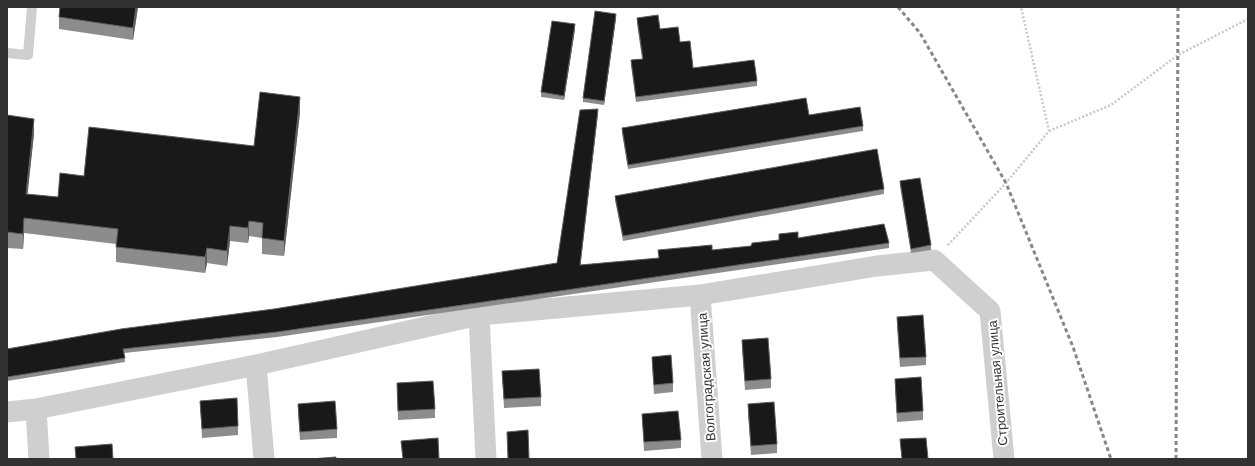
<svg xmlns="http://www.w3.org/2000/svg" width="1255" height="466" font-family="'Work Sans',sans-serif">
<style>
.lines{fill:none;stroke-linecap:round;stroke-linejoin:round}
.path{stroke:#c9c9c9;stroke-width:2.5;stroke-dasharray:2 2;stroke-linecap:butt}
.lane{stroke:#cfcfcf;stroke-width:10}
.street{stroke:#cfcfcf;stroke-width:21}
.rail{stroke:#878787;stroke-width:3;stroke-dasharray:4 3;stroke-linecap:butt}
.wall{fill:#8c8c8c}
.shaded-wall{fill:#5e5e5e}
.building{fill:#191919;stroke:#5e5e5e}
.labels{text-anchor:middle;stroke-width:4;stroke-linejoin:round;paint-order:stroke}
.street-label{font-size:13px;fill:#323232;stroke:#fff}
</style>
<rect width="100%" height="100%" fill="#fff"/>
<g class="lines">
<!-- path -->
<path class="path" d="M1049,131L1111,105L1178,55L1248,19
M948,245L1006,183L1049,131L1021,7"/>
<!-- lane -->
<path class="lane" d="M7,53L28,55L32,7"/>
<!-- street -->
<path class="street" d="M700,295L712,459
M479,315L486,459
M256,365L264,459
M36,409L39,459
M7,412L36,409L256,365L479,315L700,295L877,266L934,260L990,311L1004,459"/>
<!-- rail -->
<path class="rail" d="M898,7L920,33L1006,183L1073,347L1111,459
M1176,459L1178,7"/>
</g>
<!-- wall -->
<path class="wall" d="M138,7L133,40L59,29V17Z
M616,18L604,105L583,102V98Z
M637,18L660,29L680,42L693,68L757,81V86L636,102L631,65V60L642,59L637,23Z
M575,29L564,100L541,97V92Z
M300,112L284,256L262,254V238L249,236L248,243L230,241L227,266L207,263L205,273L116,262V244L24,233L23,249L7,248V115L34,134L27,194L58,197L84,176L254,146Z
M598,113L580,265L659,258L712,250L751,246L798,238L889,243V248L277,337L124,353L125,362L7,381V349L274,309L557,263Z
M809,115L863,126V131L628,169L622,133V128Z
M900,181L931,245V250L911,253L900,186Z
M884,189V194L623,241L615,200V196Z
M897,317L926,357V365L900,367L897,326Z
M742,340L771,379V388L745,390L742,349Z
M652,357L673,383V392L654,394L652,366Z
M502,371L541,397V406L504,408Z
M895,379L923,411V420L897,422L895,388Z
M397,383L435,409V418L398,420Z
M200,401L238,426V435L202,438Z
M298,404L337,429V438L300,440L298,413Z
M748,404L777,444V453L751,455L748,413Z
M642,414L681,440V448L644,451Z"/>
<!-- shaded-wall -->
<path class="shaded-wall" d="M136,7H138L133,40V28Z
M616,14V18L604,105V101Z
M575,24V29L564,100V96Z
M300,97V112L284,256V241Z
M598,109V113L580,269V265Z
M34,119V134L26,209V194Z
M24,218V233L23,249V234Z
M249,221V236L248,243V228Z
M230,226V241L227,266V251Z
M207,248V263L205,273V257Z"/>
<!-- building -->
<path class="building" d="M60,7H136L133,28L59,17Z
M595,11L616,14L604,101L583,98Z
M658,15L660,29L678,27L680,42L690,41L693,68L754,60L757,81L636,97L631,60L643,59L637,18Z
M552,21L575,24L564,96L541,92Z
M260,92L300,97L284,241L262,238L263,223L249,221L248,228L230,226L227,251L207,248L205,257L116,247L118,229L24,218L23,234L7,232V115L34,119L26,194L58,197L60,173L84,176L89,127L254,146Z
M806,98L809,115L860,107L863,126L628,165L622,128Z
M598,109L580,265L659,258L658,250L712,245V250L751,246L752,243L779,240V234L798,232V238L884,224L889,243L277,332L123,349L125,358L7,377V349L121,329L274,309L557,263L580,110Z
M877,149L884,189L623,236L615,196Z
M920,178L931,245L911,249L900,181Z
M923,315L926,357L900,358L897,317Z
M768,338L771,379L745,381L742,340Z
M671,355L673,383L654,385L652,357Z
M539,369L541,397L504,399L502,371Z
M921,377L923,411L897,413L895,379Z
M433,381L435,409L398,411L397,383Z
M237,398L238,426L202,429L200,401Z
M335,401L337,429L300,432L298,404Z
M774,402L777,444L751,446L748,404Z
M678,411L681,440L644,442L642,414Z
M528,430L529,459H508L507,432Z
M438,438L439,459H403L401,441Z
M926,438L928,459H902L900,439Z
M112,444L113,459H76L75,447Z
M336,457V459H311Z"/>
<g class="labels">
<!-- street labels -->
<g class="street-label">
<text transform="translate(706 377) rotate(-94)" y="5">Волгоградская улица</text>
<text transform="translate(997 383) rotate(-95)" y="5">Строительная улица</text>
</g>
</g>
<!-- border -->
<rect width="1255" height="466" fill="none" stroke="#323232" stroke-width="16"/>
</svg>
